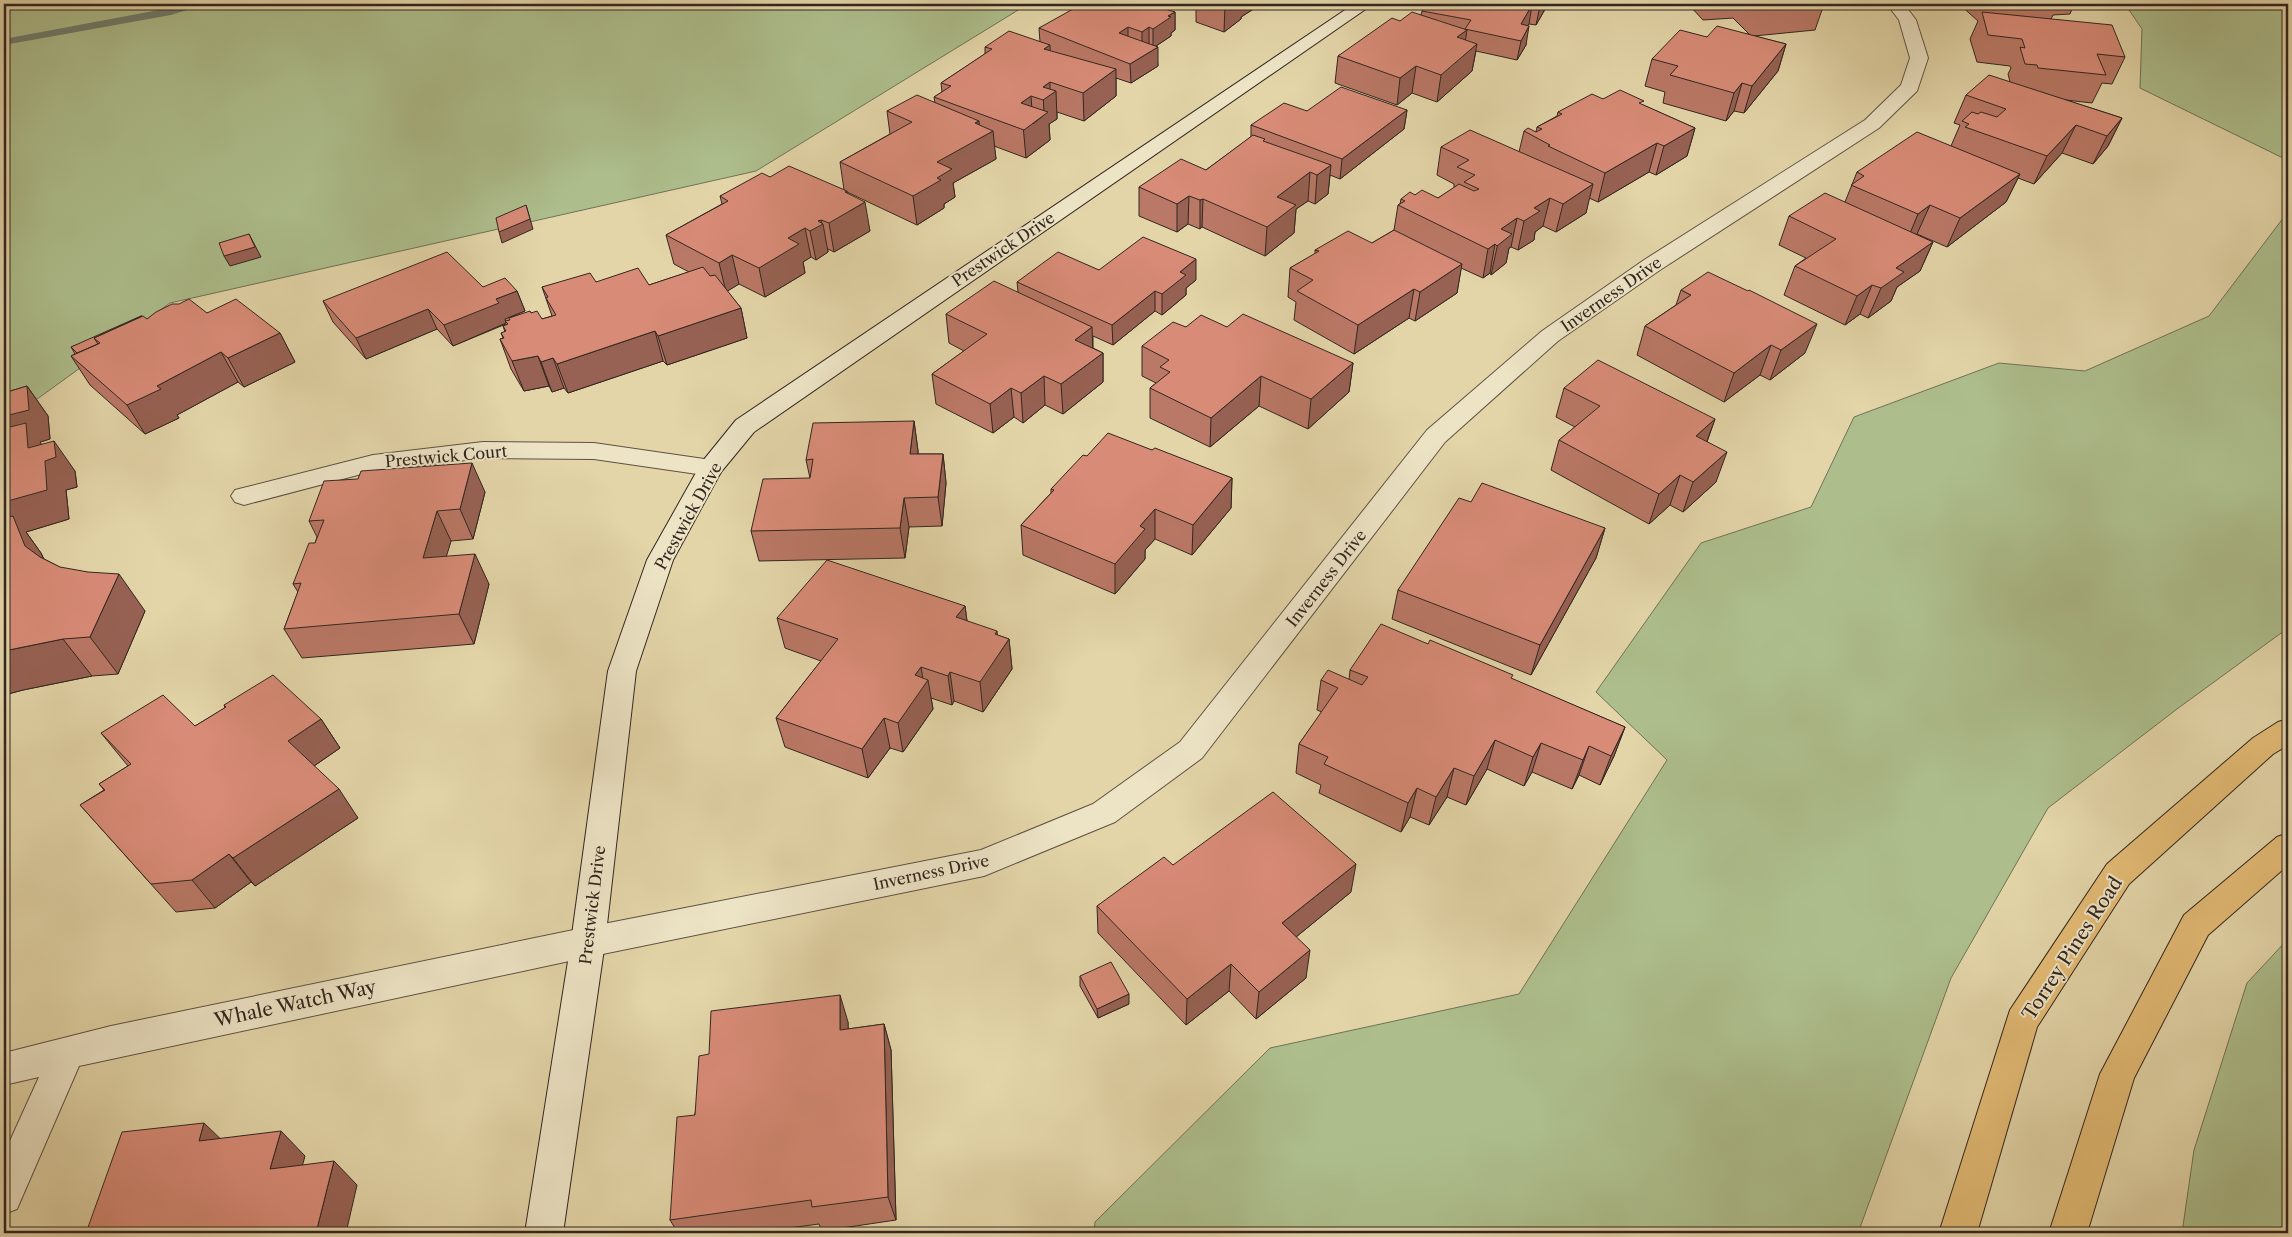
<svg xmlns="http://www.w3.org/2000/svg" width="2292" height="1237" font-family="'Libre Caslon Text',serif">
<style>
.green{fill:#adbe8c;stroke:#707256}
.lines{fill:none;stroke-linecap:round;stroke-linejoin:round}
.stream{fill:#6e7e6f;fill-rule:evenodd}
.street-casing{stroke:#5e5242;stroke-width:2}
.secondary-casing{stroke:#322620;stroke-width:2}
.primary-casing{stroke:#322620;stroke-width:2}
.street{fill:#ede4c6;fill-rule:evenodd}
.secondary{fill:#ede4c6;fill-rule:evenodd}
.primary{fill:#e2ba74;fill-rule:evenodd}
.wall{fill:#ba7866;stroke:#322620}
.shaded-wall{fill:#976153;stroke:#322620}
.building{fill:#d88b77;stroke:#322620}
.labels{text-anchor:middle;stroke-width:4;stroke-linejoin:round;paint-order:stroke}
.street-label{font-size:16px;fill:#322620;stroke:#ede4c6}
.near-street-label{font-size:19px;fill:#322620;stroke:#ede4c6}
</style>
<rect width="100%" height="100%" fill="#e3d5a8"/>
<filter id="stains"><feTurbulence type="fractalNoise" baseFrequency=".004" numOctaves="4"/><feColorMatrix values="0 0 0 0 .2 0 0 0 0 .09 0 0 0 0 .02 0 0 0 .5 -.17"/></filter>
<radialGradient id="worn" r=".72"><stop offset=".6" stop-color="#630" stop-opacity="0"/><stop offset="1" stop-color="#630" stop-opacity=".3"/></radialGradient>
<!-- green -->
<path class="green" d="M4,4H1028L756,171L170,303L4,423Z
M2125,4H2288V628L2177,709L2048,808L1951,978L1858,1233H1094L1095,1222L1270,1048L1519,994L1667,760L1596,692L1701,543L1811,507L1854,417L1999,363L2085,371L2209,316L2287,213L2285,159L2140,88L2142,29Z
M2288,939V1233H2182L2194,1150L2247,983Z"/>
<g class="lines">
<!-- stream -->
<path class="stream" d="M191,4H206L171,15L4,45V39Z"/>
<!-- street casing -->
<g class="street-casing">
<path id="street" d="M1887,4H1904L1916,20L1928,58L1917,91L1879,128L1660,270L1558,341L1445,442L1202,758L1115,822L984,876L588,957L79,1066L17,1209L4,1214V1154L39,1077L4,1085V1053L111,1026L588,927L981,850L1093,804L1180,742L1427,430L1542,331L1644,260L1865,120L1901,85L1910,58L1899,20Z
M483,442L594,443L711,460L720,462L723,468L720,474L711,476L594,459L483,458L373,471L244,505L235,502L231,496L235,490L373,455Z"/>
</g>
<!-- secondary casing -->
<g class="secondary-casing">
<path id="secondary" d="M1354,4H1373L754,432L721,472L673,560L636,671L605,942L563,1233H525L571,942L608,671L647,560L702,462L736,420Z"/>
</g>
<!-- primary casing -->
<g class="primary-casing">
<path id="primary" d="M2288,719V745L2273,754L2129,884L2037,1027L1977,1233H1939L2010,1010L2107,864L2253,738L2278,722Z
M2288,833V865L2208,935L2134,1078L2087,1233H2049L2100,1074L2184,915L2277,837Z"/>
</g>
<!-- street -->
<use href="#street" class="street"/>
<!-- secondary -->
<use href="#secondary" class="secondary"/>
<!-- primary -->
<use href="#primary" class="primary"/>
</g>
<!-- wall -->
<path class="wall" d="M1100,4L1175,12V30L1171,33V36L1156,46L1158,66L1131,83L1116,78V96L1084,121L1057,112V119L1049,124L1050,140L1026,158L994,146L996,159L953,183L955,197L944,204V208L917,225L847,192L870,231L834,252L828,249V252L816,260L811,257L803,262L805,273L765,297L739,284L727,291L741,308L747,338L667,365L663,361L568,393L564,388L552,392L549,386L524,391L511,369L500,339L503,338L501,333L505,332L503,326L507,325L506,324L453,346L437,329L366,359L333,322L323,301L483,287L517,291L525,311L510,317L531,313L542,319L552,316L542,287L596,282L649,285L689,272L674,264L666,235L722,204L720,196L770,177L844,190L840,162L890,134L887,111L935,103L934,97L942,92L941,83L985,54V47L1040,42L1039,28Z
M1187,4H1265L1258,9L1255,8L1241,17V19L1224,32L1196,22V7Z
M1545,4L1544,11L1536,25L1529,24L1527,25L1526,45L1517,60L1476,51L1472,71L1437,102L1412,93L1397,105L1335,83L1338,56L1400,21L1421,15L1422,11Z
M1688,4H1824L1815,30L1754,36L1786,44L1778,71L1744,113L1734,111L1726,121L1663,103L1665,92L1645,86L1652,59L1707,37L1749,34L1733,18L1703,20Z
M1959,4H2074L2070,14L2053,15L2051,19L2125,57L2112,84L2102,83L2092,103L2066,100L2122,118L2108,146L2093,164L2062,153L2034,184L2018,178L2006,202L1947,247L1917,234V235L1933,242L1920,271L1897,287L1891,301L1868,318L1860,314L1845,325L1784,295L1795,266L1806,258L1779,245L1789,216L1845,202L1857,172L1951,146L1960,125L1954,123L1966,95L2010,82L2008,74L2011,68L2010,66L1977,62L1970,39L1978,21Z
M1603,99L1643,105L1695,128L1687,156L1656,175L1649,172L1598,202L1589,198L1586,213L1556,232L1543,226L1535,232L1534,240L1518,250L1511,247L1509,248L1506,263L1491,275L1490,273L1483,278L1461,268L1457,293L1415,321L1409,318L1354,354L1294,320L1296,302L1288,297L1290,268L1315,254V250L1372,243L1394,230L1398,205L1400,204L1401,199L1415,195L1438,198L1454,188V184L1437,175L1441,147L1519,152L1524,131L1536,132L1537,127L1557,116L1558,112Z
M1407,110L1404,129L1340,179L1330,175L1328,194L1315,204L1308,201L1296,209L1294,233L1265,256L1202,227L1200,229L1188,224L1177,232L1139,216V187L1206,170L1251,137V125L1307,111Z
M1099,270L1196,280L1186,288V295L1162,315L1155,311L1113,345L1093,336V348L1103,353V382L1063,414L1045,405L1023,423L1014,417L993,433L936,404L932,374L964,351L949,343L946,314L1018,292L1017,282Z
M1681,290L1805,353L1770,380L1760,375L1724,402L1637,355L1645,326L1676,305Z
M207,313L280,333L295,362L244,387L238,382L177,415L179,418L145,434L90,385L71,356L75,354L71,347L147,319Z
M1186,327H1227L1353,363L1349,392L1308,429L1259,406L1210,447L1150,418V388L1156,383L1142,376V346Z
M27,386L48,416L50,439L40,442L41,444L75,471L77,487L66,490L69,519L26,532L41,553L44,559L145,611L118,674L92,676L23,690L8,694L7,702L4,703V393Z
M1564,388L1715,419L1707,442L1716,482L1683,512L1670,505L1649,524L1551,470L1559,440L1575,427L1556,417Z
M914,421L918,451V454H943L946,483L942,526L909,527L905,558L759,561L751,531L810,478L806,460Z
M1152,450L1232,478L1231,508L1192,555L1155,539L1145,550V559L1115,594L1023,555L1021,525L1051,493V489L1087,456Z
M485,492L473,539L451,541L446,556L489,584L474,644L302,658L284,629L298,592L293,584L315,543L317,537L309,521Z
M1471,502L1605,528L1596,558L1531,675L1392,619L1398,590Z
M965,606L967,621L997,635L1009,639L1012,669L983,712L954,701L952,705L931,698L933,709L903,752L890,748L868,778L785,747L776,718L821,661L785,648L777,618Z
M1350,670L1512,679L1625,727L1614,756L1600,785L1579,775L1572,789L1532,772L1524,786L1487,769L1466,805L1447,797L1429,825L1410,817L1401,832L1319,793L1321,785L1296,773L1299,744L1322,712L1317,710L1321,680H1349Z
M224,705L321,719L340,748L314,766L358,818L255,886L251,882L215,908L176,912L80,805L104,790L99,784L128,766L101,733L195,726L225,708Z
M1173,865L1351,892L1296,937L1306,978L1256,1019L1229,991L1186,1025L1098,933L1097,906Z
M1080,976L1129,1004L1098,1018L1080,986Z
M848,1022V1029L884,1024L891,1050L896,1220L822,1231L819,1224L751,1233H678L670,1220L709,1054Z"/>
<!-- shaded-wall -->
<path class="shaded-wall" d="M1227,4H1255V8L1241,17V19L1224,32L1225,5Z
M1258,4H1265L1258,9Z
M1541,4H1545L1544,11L1536,25L1540,6Z
M1532,5L1529,24L1519,41L1521,24Z
M1175,12V30L1171,33V36L1153,48V29L1168,16Z
M1529,26L1526,45L1517,60L1521,41Z
M1128,27V46L1119,33Z
M1149,27V46L1142,50V32Z
M1467,30L1463,56L1477,44L1472,71L1437,102L1441,75L1457,37Z
M1786,44L1778,71L1744,113L1752,86Z
M1050,45L1051,72L1044,49Z
M1158,47V66L1131,83L1130,64Z
M1416,66L1412,93L1397,105L1400,78Z
M1116,69V96L1084,121L1083,93Z
M1050,82V95L1056,91L1057,119L1049,124L1050,140L1026,158L1021,103L1031,96L1033,124L1044,115L1043,87Z
M1742,83L1734,111L1726,121L1734,93Z
M1407,110L1404,129L1340,179L1342,159Z
M2122,118L2108,146L2093,164L2107,136Z
M979,121L980,138L993,131L996,159L953,183L955,197L944,204V208L917,225L913,196L937,162L975,123Z
M2076,125L2062,153L2034,184L2047,156Z
M1695,128L1687,156L1656,175L1664,146Z
M1657,143L1649,172L1598,202L1605,173Z
M1331,165L1328,194L1315,204L1317,175Z
M1310,172L1308,201L1296,209L1294,233L1265,256L1267,227L1277,197Z
M2020,174L2006,202L1947,247L1960,218Z
M1593,184L1586,213L1556,232L1563,204Z
M847,191L850,211L865,202L870,231L834,252L829,223L845,192Z
M1189,196L1188,224L1177,232V204Z
M1550,198L1543,226L1535,232L1534,240L1518,250L1524,221L1534,208Z
M1203,199L1202,227L1200,229V200Z
M526,205L533,229L502,243L499,232Z
M1930,205L1917,234L1906,243L1918,214Z
M1517,218L1511,247L1509,248L1506,263L1491,275L1501,229Z
M821,220L822,224H823L828,252L816,260L810,231L818,221Z
M805,228L811,257L803,262L805,273L765,297L759,268L788,238Z
M249,234L261,257L230,266L224,256Z
M1933,242L1920,271L1897,287L1891,301L1868,318L1881,288L1896,268Z
M1495,244L1490,273L1483,278L1488,249Z
M732,255L739,284L726,292L719,263Z
M1196,259V280L1186,288V295L1162,315V294L1180,272Z
M1462,264L1457,293L1415,321L1420,292Z
M1872,285L1860,314L1845,325L1857,296Z
M1414,289L1409,318L1354,354L1358,325Z
M517,291L525,311L505,319L506,323L453,346L444,325L496,299Z
M1155,291V311L1113,345L1112,325Z
M741,308L747,338L667,365L658,336Z
M428,309L437,329L366,359L356,338Z
M1817,324L1805,353L1770,380L1781,350Z
M1092,327L1093,356L1075,340Z
M655,331L663,361L568,393L557,364Z
M280,333L295,362L244,387L228,358Z
M1771,345L1760,375L1724,402L1734,373Z
M221,352L238,382L177,415L179,418L145,434L127,405L157,386Z
M1103,353V382L1063,414L1061,384Z
M538,356L549,386L524,391L512,361Z
M553,358L564,388L552,392L541,362Z
M1353,363L1349,392L1308,429L1311,399Z
M1044,376L1045,405L1023,423L1021,393Z
M1261,376L1259,406L1210,447L1211,418Z
M27,386L48,416L50,439L40,442L47,453L54,441L75,471L77,487L66,490L69,519L26,532L41,553L53,583L4,539V502L6,428L5,416Z
M1011,388L1014,417L993,433L990,404Z
M1715,419L1704,449L1696,436Z
M914,421L918,451L915,484L910,454Z
M1727,452L1716,482L1683,512L1693,482Z
M943,454L946,483L942,526L938,497Z
M472,463L485,492L473,539L460,509Z
M1680,475L1670,505L1649,524L1659,494Z
M1232,478L1231,508L1192,555L1193,525Z
M904,498L909,527L905,558L900,528Z
M1155,509V539L1145,550V559L1115,594V564L1140,526Z
M437,511L451,541L437,588L423,558Z
M1605,528L1596,558L1531,675L1540,645Z
M475,554L489,584L474,644L459,614Z
M119,574L145,611L118,674L90,637Z
M965,606L969,636L956,617Z
M997,631L999,654L1009,639L1012,669L983,712L980,682L995,634Z
M63,639L92,676L23,690L8,694L7,702L4,703V651Z
M921,667L924,685L928,680L933,709L903,752L898,723L915,675Z
M950,672L954,701L952,705L948,676Z
M884,718L890,748L868,778L862,749Z
M321,719L340,748L308,770L288,741Z
M1625,727L1614,756L1600,785L1611,756Z
M1495,740L1487,769L1466,805L1474,776Z
M1541,743L1532,772L1524,786L1533,757Z
M1589,746L1579,775L1572,789L1583,760Z
M1454,768L1447,797L1429,825L1436,797Z
M1417,788L1410,817L1401,832L1408,803Z
M339,789L358,818L255,886L233,858Z
M229,854L251,882L215,908L192,880Z
M1356,864L1351,892L1279,951L1282,923Z
M1310,950L1306,978L1256,1019L1259,992Z
M1231,964L1229,991L1186,1025L1187,999Z
M1129,994V1004L1098,1018L1097,1009Z
M840,995L848,1022L849,1056L840,1030Z
M884,1024L891,1050L896,1220L888,1197Z
M204,1123L230,1148L199,1141Z
M281,1131L305,1156L295,1193L270,1169Z
M334,1161L357,1185L346,1233H316Z"/>
<!-- building -->
<path class="building" d="M1082,4H1149L1175,12L1168,16L1171,17L1153,29L1149,27L1142,32L1128,27L1119,33L1158,47L1130,64L1039,28Z
M1427,4H1541L1540,6L1532,5L1521,24L1529,26L1521,41L1465,29L1471,20L1422,11Z
M1753,4H1824L1759,9Z
M1412,12L1467,30L1457,37L1477,44L1441,75L1416,66L1400,78L1338,56L1392,18L1400,21Z
M1982,12L2112,25L2125,57L2097,54L2106,75L2038,68L2037,65L2025,64L2020,47L2025,48L2022,39L1988,35Z
M1717,26L1786,44L1752,86L1742,83L1734,93L1670,75L1678,66L1652,59L1680,30L1707,37Z
M1009,31L1050,45L1044,49L1116,69L1083,93L1050,82L1043,87L1056,91L1043,100L1031,96L1021,103L1048,112L1024,130L934,97L951,86L941,83L992,49L985,47Z
M1989,75L2122,118L2107,136L2076,125L2047,156L1965,127L1969,124L1962,121L1972,112L1978,114L1981,112L1997,117L2006,109L1966,95Z
M1341,87L1407,110L1342,159L1251,125L1284,103L1307,111Z
M1620,90L1644,101L1639,103L1695,128L1664,146L1657,143L1605,173L1548,146L1550,145L1524,131L1528,128L1536,132L1542,129L1537,127L1562,114L1558,112L1592,94L1603,99Z
M917,95L979,121L975,123L993,131L937,162L952,169L937,178L941,180L913,196L840,162L912,122L887,111Z
M1470,130L1593,184L1563,204L1550,198L1534,208L1540,211L1524,221L1517,218L1501,229L1512,234L1497,246L1495,244L1488,249L1398,205L1405,201L1401,199L1410,192L1415,195L1422,190L1438,198L1459,184L1474,191L1479,189L1464,182L1475,175L1457,167L1469,160L1441,147Z
M1917,132L2020,174L1960,218L1930,205L1918,214L1851,185L1864,176L1857,172Z
M1253,135L1265,139L1263,141L1331,165L1317,175L1310,172L1277,197L1296,205L1267,227L1203,199L1200,200L1189,196L1177,204L1139,187L1181,159L1206,170Z
M789,166L847,191L845,192L865,202L829,223L821,220L818,221L823,224L810,231L805,228L788,238L799,244L759,268L732,255L719,263L666,235L728,201L720,196L762,173L770,177Z
M1825,193L1933,242L1896,268L1904,272L1881,288L1872,285L1857,296L1795,266L1836,239L1789,216Z
M526,205L530,219L499,232L496,218Z
M1394,230L1462,264L1420,292L1414,289L1358,325L1297,291L1313,280L1290,268L1319,251L1315,250L1348,231L1372,243Z
M249,234L255,247L224,256L219,243Z
M1143,237L1196,259L1180,272L1186,275L1162,294L1155,291L1112,325L1017,282L1058,252L1099,270Z
M447,252L483,287L505,278L517,291L496,299L499,303L444,325L428,309L356,338L323,301Z
M703,267L710,276L715,275L741,308L658,336L655,331L557,364L553,358L541,362L538,356L512,361L500,339L504,338L501,333L506,331L503,326L508,324L505,321L510,320L509,318L530,311L531,313L537,311L542,319L556,315L546,298L548,297L542,287L590,273L596,282L638,268L649,285Z
M1708,272L1748,291L1749,290L1817,324L1781,350L1771,345L1734,373L1645,326L1691,295L1681,290Z
M994,281L1092,327L1075,340L1103,353L1061,384L1044,376L1021,393L1011,388L990,404L932,374L987,334L946,314Z
M189,299L207,313L236,299L280,333L228,358L221,352L157,386L161,389L127,405L71,356L100,343L94,338L143,316L147,319L156,312L172,304H179Z
M1243,314L1353,363L1311,399L1261,376L1211,418L1150,388L1170,372L1160,367L1169,360L1142,346L1173,322L1186,327L1201,315L1227,327Z
M141,316H142L94,338L98,344L77,353L71,347Z
M1598,360L1715,419L1696,436L1727,452L1693,482L1680,475L1659,494L1559,440L1600,406L1564,388Z
M27,386L29,410L5,416L6,428L26,423L28,448L54,441L56,457L45,461L47,490L4,502V393Z
M914,421L910,454H943L938,497L904,498L900,528L751,531L763,479L810,478L813,459L806,460L813,423Z
M1108,433L1152,450L1155,448L1232,478L1193,525L1155,509L1140,526L1145,529L1115,564L1021,525L1054,490L1051,489L1083,455L1087,456Z
M472,463L460,509L437,511L423,558L475,554L459,614L284,629L301,583L293,584L309,543H315L324,520L309,521L324,481L358,479L361,471Z
M1482,483L1605,528L1540,645L1398,590L1459,498L1471,502Z
M13,516L25,546L40,557L60,567L88,572L119,574L90,637L63,639L4,651V518Z
M827,560L965,606L956,617L997,631L995,634L1009,639L980,682L950,672L948,676L921,667L915,675L928,680L898,723L884,718L862,749L776,718L838,639L777,618Z
M1381,624L1428,644L1430,640L1513,675L1511,678L1625,727L1611,756L1589,746L1583,760L1541,743L1533,757L1495,740L1474,776L1454,768L1436,797L1417,788L1408,803L1324,764L1328,757L1299,744L1338,688L1321,680L1328,670L1362,685L1368,677L1350,670Z
M273,675L321,719L288,741L339,789L233,858L229,854L192,880L151,884L80,805L105,790L99,784L131,764L101,733L163,695L195,726L226,707L224,705Z
M1273,792L1356,864L1282,923L1310,950L1259,992L1231,964L1187,999L1097,906L1164,857L1173,865Z
M1111,962L1129,994L1097,1009L1080,976Z
M840,995V1030L884,1024L888,1197L812,1207L811,1200L670,1220L677,1117L695,1115L699,1056L709,1054L711,1011Z
M204,1123L199,1141L281,1131L270,1169L334,1161L316,1233H86L122,1132Z"/>
<g class="labels">
<!-- street labels -->
<g class="street-label">
<text transform="translate(1003 249) rotate(-34)" y="6">Prestwick Drive</text>
<text transform="translate(1611 294) rotate(-35)" y="6">Inverness Drive</text>
<text transform="translate(446 456) rotate(-5)" y="6">Prestwick Court</text>
<text transform="translate(688 516) rotate(-61)" y="6">Prestwick Drive</text>
<text transform="translate(1326 578) rotate(-52)" y="6">Inverness Drive</text>
<text transform="translate(931 872) rotate(-12)" y="6">Inverness Drive</text>
<text transform="translate(592 905) rotate(-83)" y="6">Prestwick Drive</text>
</g>
<!-- near-street labels -->
<g class="near-street-label">
<text transform="translate(2072 948) rotate(-57)" y="7">Torrey Pines Road</text>
<text transform="translate(295 1003) rotate(-12)" y="7">Whale Watch Way</text>
</g>
</g>
<!-- margin -->
<rect width="2292" height="1237" fill="none" stroke="#e3d5a8" stroke-width="20"/>
<rect x="5" y="5" width="2282" height="1227" fill="none" stroke="#322620" stroke-width="2.5"/>
<rect x="10" y="10" width="2272" height="1217" fill="none" stroke="#322620"/>
<rect width="100%" height="100%" filter="url(#stains)"/>
<rect width="100%" height="100%" fill="url(#worn)"/>
</svg>
